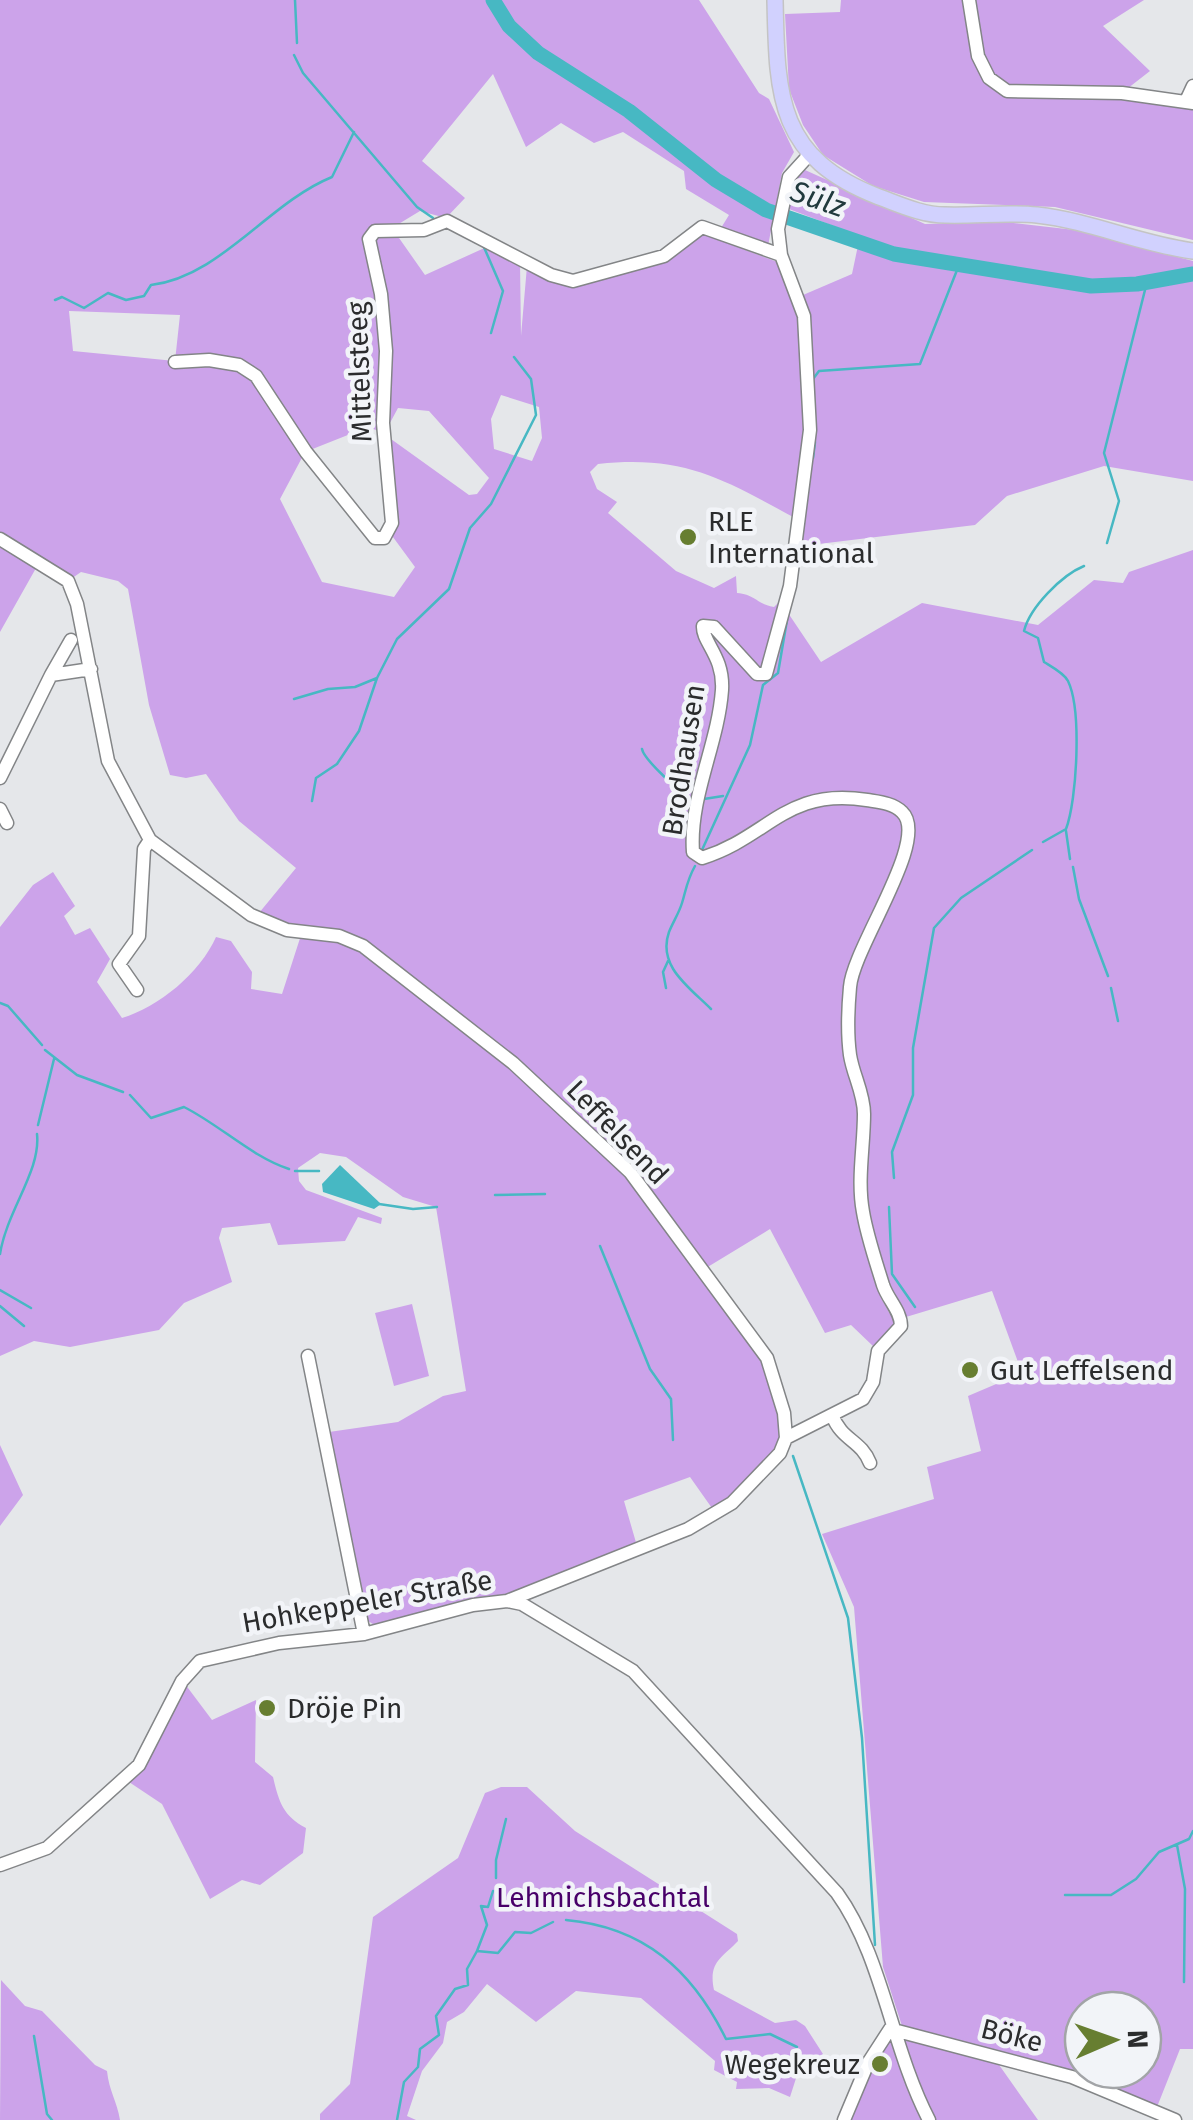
<svg xmlns="http://www.w3.org/2000/svg" width="1193" height="2120" font-family="'Fira Sans',sans-serif">
<style>
.green{fill:#cca3ea;fill-rule:evenodd}
.water{fill:#47b8c3}
.lines{fill:none;stroke-linecap:round;stroke-linejoin:round}
.stream{stroke:#47b8c3;stroke-width:2.5}
.river{stroke:#47b8c3;stroke-width:15}
.minor-casing{stroke:#838587;stroke-width:15}
.major-casing{stroke:#c4c4c4;stroke-width:18}
.minor{stroke:#fff;stroke-width:12}
.major{stroke:#d1d1fe;stroke-width:15}
.poi-dot{fill:#677e31;stroke:#f2f4f8;stroke-width:4}
.labels{text-anchor:middle;stroke-width:9;stroke-linejoin:round;paint-order:stroke}
.street-label{font-size:28px;fill:#2b2c2d;stroke:#f2f4f8}
.poi-label{font-size:28px;fill:#2b2c2d;stroke:#f2f4f8;text-anchor:start}
.park-label{font-size:28px;fill:#480069;stroke:#f2f4f8}
.water-label{font-size:30px;font-style:italic;fill:#213a3d;stroke:#f2f4f8}
</style>
<rect width="100%" height="100%" fill="#e5e7ea"/>
<!-- green -->
<path class="green" d="M0,0H699L759,93L769,99L794,152L782,173L768,246L721,228L729,215L686,189L684,171L623,132L594,143L561,123L526,147L493,74L422,161L465,198L446,218L420,211L392,228L425,275L491,245L520,262L521,336L527,266L599,280L700,233L780,263L796,298L852,274L860,236L789,209L792,184L805,170L925,224L1004,222L1075,230L1193,261V481L1104,466L1007,496L975,525L794,547L797,519C722,479 686,455 598,464L590,472L597,489L617,502L608,513L676,571L714,588L736,576L737,593C757,595 756,604 774,607L780,601L821,662L922,603L1038,625L1094,580L1123,583L1129,572L1193,550V2049H1180L1155,2112L902,2026L883,1967L854,1607L822,1534L934,1499L927,1467L981,1451L968,1396L1022,1373L992,1291L906,1317L894,1303L858,1217L881,1298L895,1323L874,1347L851,1325L825,1333L770,1229L706,1268L633,1168L514,1057L627,1176L760,1356L769,1374L782,1436L766,1464L714,1511L690,1477L624,1501L637,1546L512,1594L465,1601L376,1626L365,1619L329,1432L398,1422L443,1396L466,1391L436,1207L403,1197L346,1157L320,1153L298,1168L299,1181L306,1190L382,1218L381,1224L358,1217L345,1241L278,1245L270,1223L222,1228L219,1238L232,1282L184,1303L159,1330L70,1347L34,1341L0,1356V927L33,885L53,872L75,906L64,916L75,935L90,928L110,959L97,982L122,1018C159,1007 200,973 216,937L231,941L252,972L251,989L282,994L303,929L259,913L296,868L239,821L206,774L186,778L170,775L149,705L128,589L118,581L81,572L68,581L40,561L0,632ZM69,311L180,315L175,361L73,351ZM501,395L539,407L542,438L532,461L494,449L491,419ZM398,408L429,411L489,478L477,494L469,495L384,434ZM368,427L384,433L390,533L415,567L394,597L322,582L280,499L305,452ZM1083,2010H1143V2070H1083Z
M841,0H1144L1103,26L1150,71L1123,92L1193,103V240L1055,207L924,202L873,186L823,155L803,125L789,89L785,14L840,12Z
M412,1304L429,1376L394,1386L375,1313Z
M0,1445L23,1495L0,1526Z
M185,1684L212,1720L256,1700L255,1762L273,1777C279,1802 283,1816 306,1828L303,1853L260,1885L242,1880L210,1899L162,1804L129,1782Z
M501,1787H527L575,1831L737,1934L738,1941C722,1958 708,1962 714,1990L775,2023L796,2020L805,2026L823,2054L798,2072L790,2097L769,2088L736,2089L737,2082L714,2070L715,2061L641,1998L576,1991L536,2022L487,1984L464,2012L447,2022L443,2043L422,2071L407,2116L416,2120H320V2114L350,2084L373,1917L458,1858L485,1793Z
M1,1980L25,2006L42,2011L95,2065L107,2071C109,2091 117,2101 120,2120H0Z
M904,2038L997,2062L1038,2120H849L868,2070L887,2042Z"/>
<!-- water -->
<path class="water" d="M340,1165L381,1204L374,1209L323,1192L322,1184Z"/>
<g class="lines">
<!-- stream -->
<path class="stream" d="M295,0L297,43
M294,55L303,73L417,207L433,218
M483,245L503,291L491,333
M55,300L62,297L84,308L108,293L126,300L144,296L151,285C220,277 268,203 332,177L354,132
M813,379L819,371L920,364L959,265
M813,458L815,442
M1107,543L1119,501L1104,453L1147,282
M294,699L328,689L355,687L377,678
M642,749C644,760 681,793 690,798
M704,799L723,796
M312,801L316,778L337,764L359,731L377,678L397,639L449,589L470,528L491,504L536,415L531,379L514,357
M1066,831L1070,859
M1043,842L1066,829C1077,800 1082,710 1068,681C1064,673 1052,667 1044,662L1038,638L1024,631C1030,607 1062,575 1084,566
M702,850L750,745L763,685L778,673L787,620
M695,866C687,880 686,890 682,903C679,913 673,922 669,932C657,966 689,987 711,1009
M1073,867L1079,899L1108,976
M666,988L663,972L668,961
M1111,988L1118,1021
M0,1003L8,1006L42,1045
M45,1050L77,1075L123,1092
M130,1095L151,1118L184,1107C220,1125 252,1157 289,1169
M38,1125L54,1059
M295,1171H319
M894,1178L892,1152L913,1095V1048L934,928L961,898L1032,850
M495,1195L545,1194
M379,1204L413,1209L437,1207
M889,1207L892,1274L915,1307
M600,1246L650,1369L671,1399L673,1440
M0,1254C7,1210 41,1171 37,1134
M0,1290L31,1308
M0,1306L24,1326
M793,1456L848,1618L862,1738L875,1945
M1177,1845L1185,1889L1184,1982
M496,1878V1860L506,1819
M1065,1895H1111L1136,1879L1159,1852L1189,1839L1193,1831
M566,1920C644,1927 692,1970 726,2039L770,2034L797,2047
M477,1951L487,1925L481,1906L488,1907L493,1891
M34,2036L47,2114L52,2120
M397,2120L404,2082L418,2067L420,2049L439,2035L436,2016L455,1989L468,1985L467,1969L477,1951L498,1953L515,1932L531,1933L553,1922"/>
<!-- river -->
<path class="river" d="M493,0L509,26L538,53L629,111L716,180L766,210L894,254L1091,286L1137,284L1193,274"/>
<!-- minor casing -->
<g class="minor-casing">
<path id="minor" d="M969,0L978,56L989,78L1007,91L1122,93L1193,103
M1186,101L1193,86
M175,362L209,360L239,365L256,376L306,452L375,538H384L392,523L383,423L386,351L381,294L369,239L375,231L424,230L447,221L551,275L573,281L664,256L702,227L781,255
M0,539L68,581L77,604L108,761L150,840L251,915L287,930L339,936L363,946L513,1063L630,1172L767,1358L784,1413L786,1438L780,1453L732,1503L688,1529L507,1601
M51,675L71,640
M0,778L51,675L91,669
M0,809L7,823
M137,990L119,964L139,936L144,849L150,840
M308,1356L364,1634
M832,1415C842,1441 861,1440 870,1463
M786,1438L863,1399L873,1382L878,1351L901,1326C901,1311 888,1300 883,1285C876,1262 867,1236 863,1212C857,1180 864,1146 864,1114C864,1093 853,1075 850,1055C847,1033 848,1009 850,987C853,947 931,839 902,812C893,803 879,802 867,800C786,787 769,837 702,858L693,852C689,797 718,745 722,690C724,656 702,642 703,626L714,627L757,674H766L790,586L810,430L804,316L781,255L778,229L789,177L809,155
M0,1865L47,1848L139,1765L182,1681L200,1661L279,1643L364,1634L473,1605L507,1601L522,1604L633,1671L837,1893C883,1957 891,2047 929,2120
M890,2029L1072,2077L1175,2120
M844,2120L868,2063L890,2029"/>
</g>
<!-- major casing -->
<g class="major-casing">
<path id="major" d="M775,0C777,96 777,158 879,197C901,205 922,215 945,215C976,216 1006,212 1037,215C1091,221 1140,244 1193,251"/>
</g>
<!-- minor -->
<use href="#minor" class="minor"/>
<!-- major -->
<use href="#major" class="major"/>
</g>
<!-- markers -->
<g class="poi-dot">
<circle cx="688" cy="537" r="10"/>
<circle cx="970" cy="1370" r="10"/>
<circle cx="267" cy="1708" r="10"/>
<circle cx="880" cy="2064" r="10"/>
</g>
<g class="labels">
<!-- street labels -->
<g class="street-label">
<text transform="translate(359 372) rotate(-92)" y="10">Mittelsteeg</text>
<text transform="translate(683 760) rotate(-81)" y="10">Brodhausen</text>
<text transform="translate(618 1132) rotate(46)" y="10">Leffelsend</text>
<text transform="translate(367 1601) rotate(-10)" y="10">Hohkeppeler Straße</text>
<text transform="translate(1012 2035) rotate(14)" y="10">Böke</text>
</g>
<!-- poi labels -->
<g class="poi-label">
<text x="708" y="531">RLE<tspan x="708" dy="32">International</tspan></text>
<text x="990" y="1380">Gut Leffelsend</text>
<text x="287" y="1718">Dröje Pin</text>
<text x="860" y="2074" text-anchor="end">Wegekreuz</text>
</g>
<!-- park labels -->
<g class="park-label">
<text x="603" y="1907">Lehmichsbachtal</text>
</g>
<!-- water labels -->
<g class="water-label">
<text transform="translate(818 199) rotate(19)" y="10">Sülz</text>
</g>
</g>
<!-- north arrow -->
<g transform="translate(1113 2040) rotate(88)"><circle r="48" fill="#f2f4f8" stroke="#a2a4a7" stroke-width="2.5"/>
<path d="M0-8L18 38L0 25L-18 38Z" fill="#677e31"/>
<text y="-15" font-size="28" font-weight="bold" text-anchor="middle" fill="#2b2c2d">N</text>
</g>
</svg>
